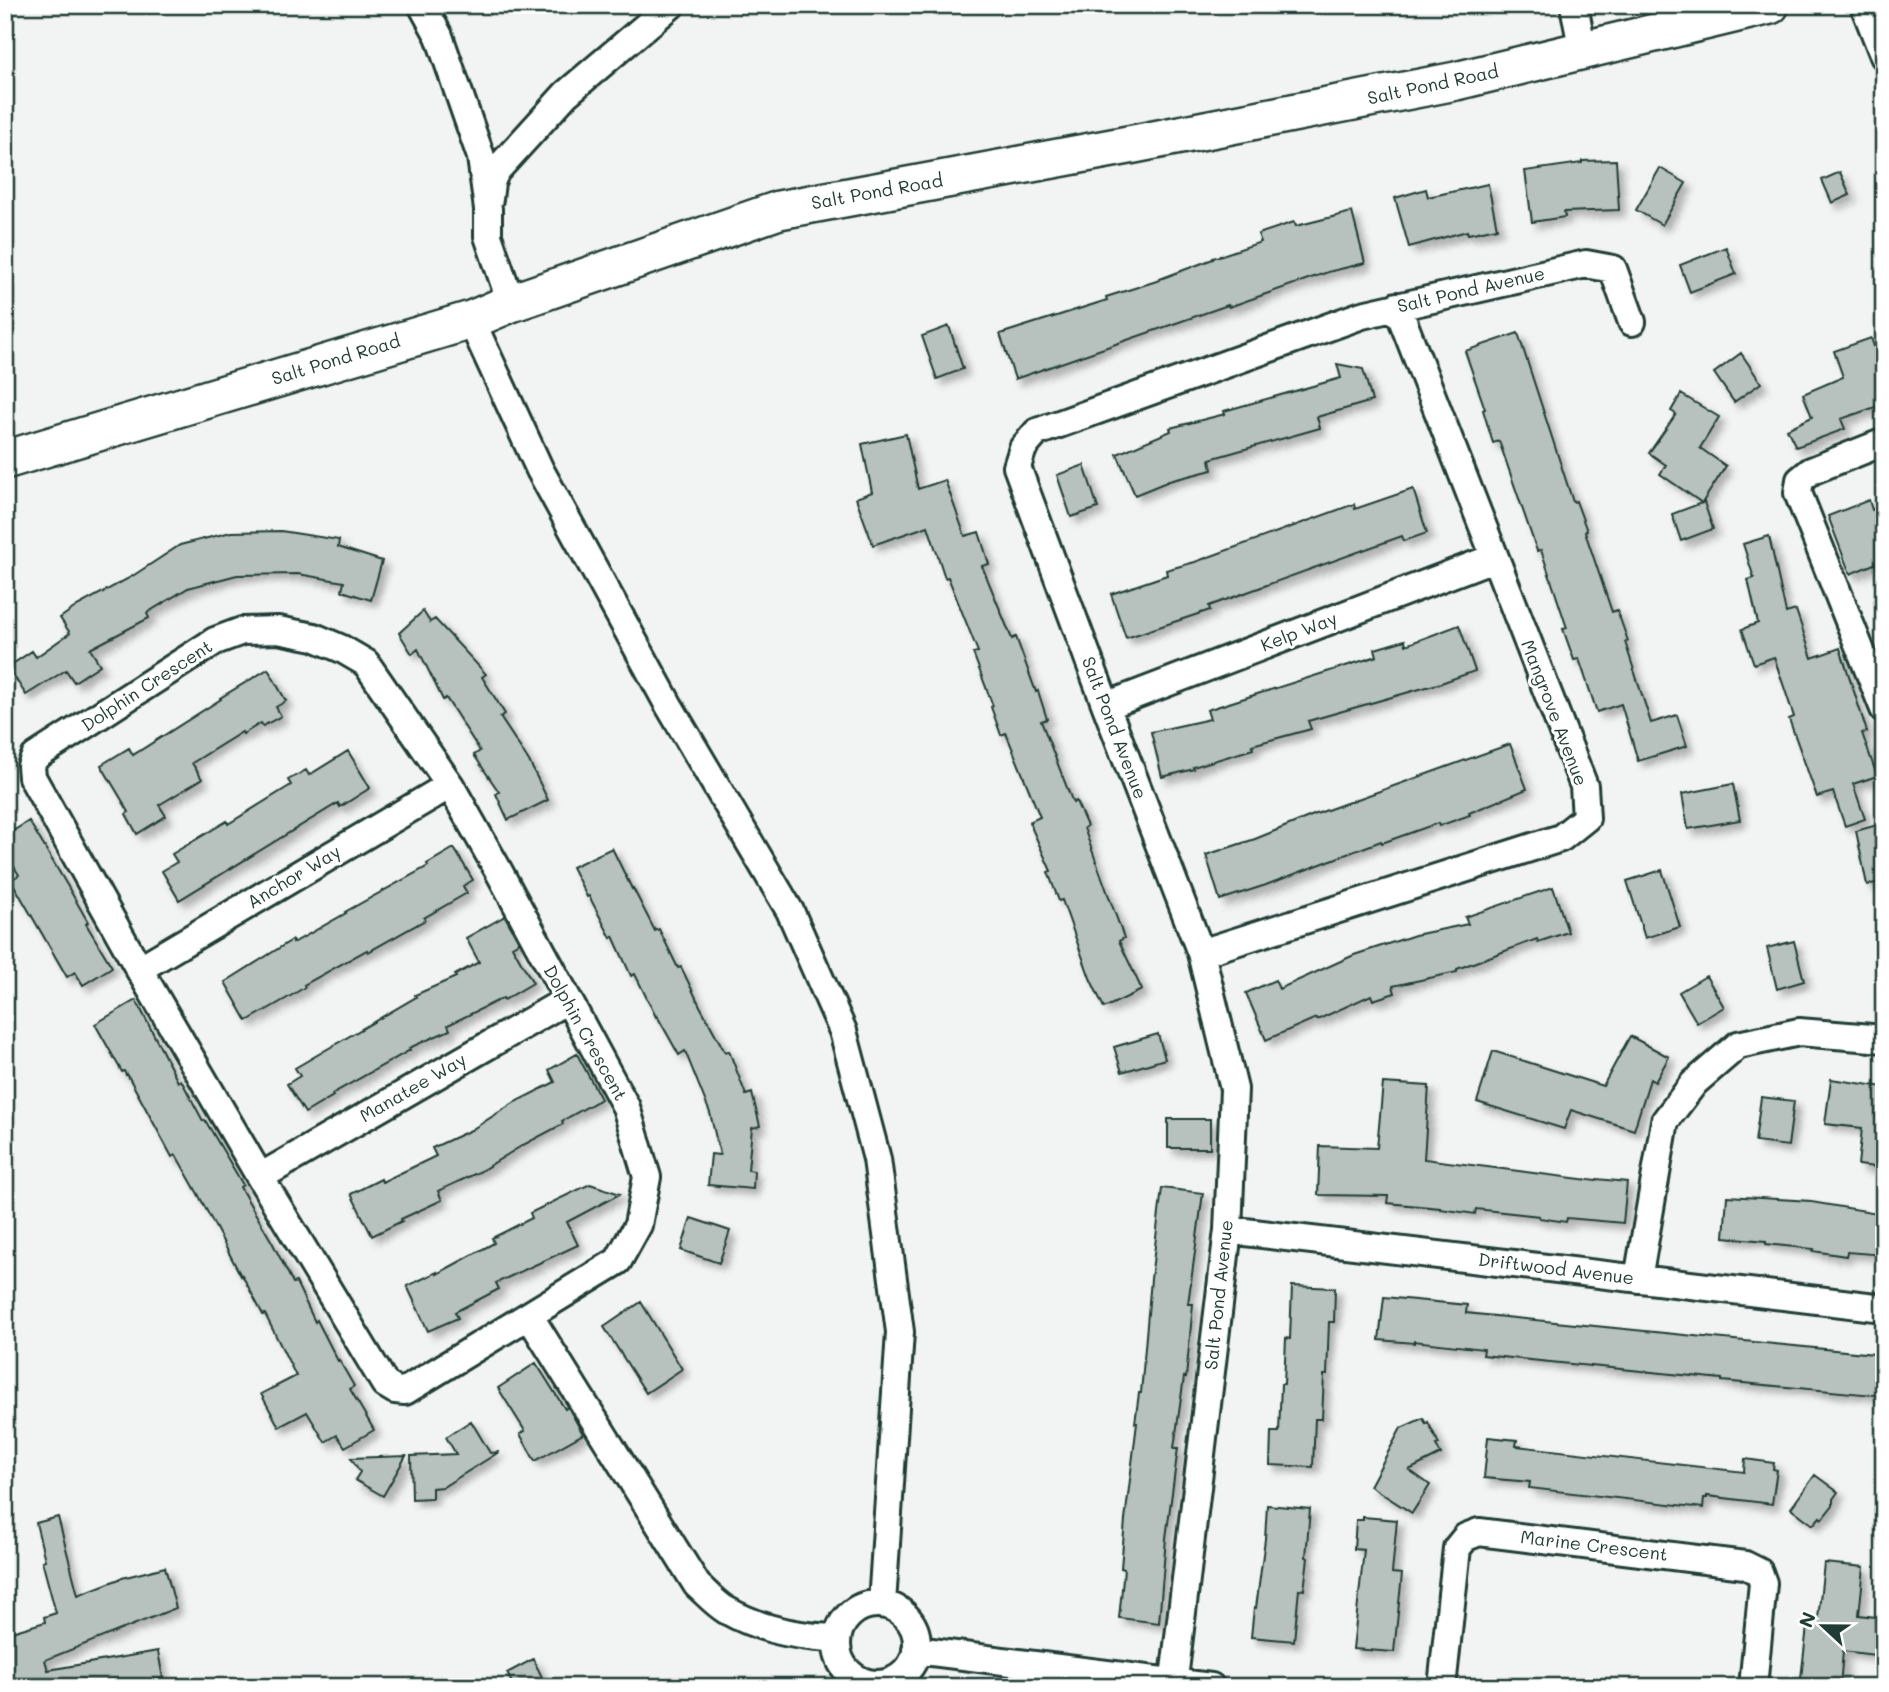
<svg xmlns="http://www.w3.org/2000/svg" width="1889" height="1692" font-family="Mali,sans-serif">
<style>
.building{fill:#b7c1bd;stroke:#1f3d34;stroke-width:2;filter:url(#shadow)}
.lines{fill:none;stroke-linecap:round;stroke-linejoin:round}
.street-casing{stroke:#1f3d34;stroke-width:32}
.secondary-casing{stroke:#1f3d34;stroke-width:42}
.street{stroke:#fff;stroke-width:26}
.secondary{stroke:#fff;stroke-width:37}
.labels{text-anchor:middle;stroke-width:6;stroke-linejoin:round;paint-order:stroke}
.street-label{font-size:18px;fill:#1f3d34;stroke:#fff}
</style>
<defs>
<filter id="shadow"><feDropShadow dx="6" dy="6" stdDeviation="3.5" flood-color="#0004"/></filter>
</defs>
<rect width="100%" height="100%" fill="#f2f3f3"/>
<filter id="ink" filterUnits="userSpaceOnUse"><feTurbulence type="fractalNoise" baseFrequency=".0143" numOctaves="2"/><feDisplacementMap in="SourceGraphic" scale="14" xChannelSelector="R" yChannelSelector="G"/><feConvolveMatrix kernelMatrix="1 2 1 2 8 2 1 2 1" color-interpolation-filters="sRGB"/></filter>
<g filter="url(#ink)">
<!-- building -->
<path class="building" d="M1616,160L1619,210L1564,212L1565,217L1532,222L1525,171L1582,163V161Z
M1660,168L1686,183L1662,225L1636,210Z
M1840,172L1850,195L1832,203L1822,180Z
M1488,184L1497,228L1468,234L1467,231L1409,247L1395,198L1426,189L1428,197Z
M1352,212L1365,263L1328,272L1229,307L1228,305L1015,379L1000,334L1107,300L1106,297L1160,280V279L1213,259V258L1261,242L1258,234L1294,222L1296,226Z
M1726,247L1736,274L1690,292L1680,265Z
M949,326L963,369L937,379L922,336Z
M1518,333L1573,502L1576,501L1587,531L1585,532L1612,612L1617,610L1628,641L1625,642L1651,723L1677,715L1687,746L1638,761L1621,704L1597,712L1579,659L1574,660L1563,629L1567,628L1541,550L1537,551L1499,441L1493,443L1483,410L1485,409L1465,351Z
M1871,338L1884,375V404L1841,419L1845,429L1796,447L1787,429L1812,417L1803,394L1843,377L1834,351Z
M1741,353L1761,383L1734,402L1714,373Z
M1337,364L1363,369L1372,401L1317,417L1320,428L1210,459L1212,470L1169,481L1135,495L1117,454L1171,431L1170,428L1225,414L1224,411L1341,378Z
M1681,394L1719,417L1700,448L1726,466L1702,503L1660,474L1666,465L1649,453L1676,414L1671,411Z
M906,434L918,489L945,480L965,536L979,532L989,564L982,566L1012,639L1016,637L1036,692L1038,691L1047,719L1041,721L1073,803L1076,801L1087,826L1084,828L1124,938L1119,941L1142,990L1104,1008L1090,978L1062,900L1059,901L1048,872L1051,871L1029,822L1040,817L1006,733L1001,735L991,707L993,706L973,653L978,652L948,577L945,578L928,526L873,545L856,498L872,492L862,444Z
M1084,465L1098,508L1071,517L1057,475Z
M1413,489L1427,533L1404,541L1402,536L1209,606L1210,610L1126,638L1111,594L1167,575L1166,570L1195,562L1354,504L1355,509Z
M1869,500L1872,510L1884,505V560L1850,574L1828,516Z
M1704,502L1713,529L1681,541L1672,514Z
M281,531L339,540L338,547L382,561L371,600L342,591L344,582L298,574L237,575L188,588L147,613L149,618L90,649L100,665L74,682L66,670L26,695L8,667L32,651L36,657L70,633L60,618L77,606L131,577L180,545L231,532Z
M1769,536L1786,613L1796,610L1812,658L1840,648L1867,732L1862,733L1877,776L1853,784L1865,819L1845,826L1833,792L1817,797L1789,719L1794,717L1774,657L1754,664L1742,629L1758,623L1748,580L1754,578L1743,544Z
M423,611L430,622L435,619L486,674L482,677L505,714L500,717L529,761L548,800L508,820L496,794L499,792L474,755L480,751L446,698L443,700L418,649L412,654L399,633Z
M1459,625L1475,671L1441,683L1308,721L1311,729L1252,745L1253,749L1193,767L1194,769L1162,777L1151,732L1210,719L1207,710L1377,656L1375,649L1405,640L1406,645Z
M268,669L286,701L276,707L281,716L263,726L261,723L243,734L242,732L192,763L202,779L159,805L166,816L137,834L126,814L129,812L101,765L129,748L133,755L221,699L220,698Z
M1510,744L1527,789L1469,813L1470,815L1439,826L1438,823L1382,843L1381,841L1266,885L1220,900L1206,855L1255,839L1316,814Z
M348,751L370,788L340,807L338,803L179,900L162,871L177,862L172,854L227,821L228,824L291,785L288,780L306,770L309,775Z
M1733,784L1740,820L1688,829L1682,794Z
M29,821L67,885L88,922L86,924L112,967L83,985L75,972L67,977L11,880L19,875L5,852V836Z
M1884,823V881L1867,885L1856,831Z
M454,848L473,880L463,886L467,893L424,918L425,920L368,952L367,950L304,985L305,987L289,997L247,1021L225,982L292,940L293,943L346,913L345,912L428,866L427,864Z
M612,848L632,889L633,888L655,931L659,929L678,968L681,967L700,1006L725,1052L729,1051L746,1095L752,1093L760,1126L752,1128L748,1170L754,1171L753,1189L708,1185L711,1154L720,1155L710,1113L685,1051L679,1055L657,1016L656,1017L635,974L631,976L613,936L611,938L589,896L587,897L572,867Z
M1662,870L1680,927L1645,938L1627,881Z
M1553,887L1568,932L1538,942L1537,939L1457,969V972L1393,986L1395,993L1373,1000L1371,995L1317,1020L1316,1018L1266,1040L1246,993L1275,980L1279,989L1354,955L1415,935L1468,924L1465,917Z
M505,916L519,942L512,946L533,983L504,1000L503,998L448,1025L450,1030L409,1048L410,1050L332,1094L333,1096L305,1113L287,1084L300,1076L295,1068L416,997L415,995L456,977L455,975L479,962L466,938Z
M1794,941L1804,981L1777,989L1767,948Z
M1706,976L1724,1007L1697,1023L1679,992Z
M136,1000L178,1082L181,1080L203,1121L205,1120L228,1159L243,1185L240,1187L272,1242L293,1283L296,1282L315,1322L317,1320L338,1361L339,1360L354,1386L350,1389L374,1430L345,1447L337,1435L325,1442L307,1412L279,1427L261,1394L296,1376L265,1314L263,1315L242,1275L241,1276L198,1194L176,1155L172,1157L127,1074L126,1075L124,1071L122,1072L95,1024Z
M1158,1034L1165,1059L1122,1072L1114,1047Z
M1630,1036L1669,1057L1655,1082L1650,1079L1634,1130L1571,1110L1564,1129L1477,1102L1493,1051L1603,1086Z
M577,1054L601,1099L562,1121L563,1124L523,1145L479,1172L438,1191L442,1200L401,1219L402,1221L372,1236L351,1194L381,1179L382,1182L436,1156L432,1148L471,1130L515,1102L555,1082L549,1070Z
M1831,1079L1884,1087V1168L1858,1165L1862,1128L1825,1124Z
M1383,1083L1429,1086L1424,1159L1596,1181L1597,1179L1627,1182L1623,1223L1567,1218L1566,1222L1539,1218V1216L1476,1209L1475,1214L1440,1209V1208L1387,1203L1388,1196L1318,1195L1320,1146L1377,1148Z
M1761,1097L1794,1101L1788,1146L1755,1142Z
M1168,1119H1210V1148H1168Z
M590,1184L620,1194L567,1222L578,1245L496,1283L499,1289L455,1312L458,1318L428,1331L407,1286L437,1272V1274L494,1243L492,1238L532,1218L530,1213Z
M1162,1188L1203,1193L1188,1304H1193L1186,1378L1184,1377L1174,1448H1178L1166,1538L1159,1623L1119,1618L1124,1569L1121,1568L1125,1520L1137,1423H1135L1139,1393H1141L1151,1279Z
M1727,1196L1811,1201V1202L1884,1214V1255L1847,1252L1846,1256L1813,1251L1814,1249L1766,1244V1241L1724,1237Z
M691,1218L730,1231L719,1263L681,1250Z
M1292,1286L1335,1288L1334,1322H1329L1327,1375H1324L1322,1419H1315L1313,1467L1270,1465L1271,1432H1279L1281,1384H1284L1286,1338L1290,1339Z
M1384,1297L1467,1305L1466,1313L1884,1355V1396L1722,1381V1379L1530,1360L1483,1355L1484,1349L1414,1341V1343L1379,1340Z
M641,1302L682,1369L646,1393L604,1327Z
M536,1363L565,1409L568,1407L583,1434L535,1461L520,1434L525,1431L498,1388Z
M1423,1418L1426,1424L1428,1422L1439,1444L1436,1445L1441,1454L1409,1470L1430,1485L1412,1513L1370,1486L1401,1428Z
M471,1421L490,1453L499,1452L443,1487L432,1488V1498L412,1499L411,1456L456,1454L446,1437Z
M1488,1437L1517,1440L1516,1446L1744,1472L1745,1459L1774,1463L1773,1469L1777,1470L1772,1504L1707,1496V1498H1704L1703,1508L1529,1488L1530,1482L1484,1478Z
M406,1456L383,1496L355,1480L360,1472L351,1458Z
M1815,1475L1838,1492L1833,1499V1505L1822,1519L1820,1517L1813,1525L1791,1508Z
M1267,1505L1310,1509L1306,1557L1308,1558L1304,1590L1299,1589L1294,1641L1251,1637L1254,1608H1256L1265,1539Z
M58,1517L78,1595L122,1578L165,1567L176,1608L45,1660L48,1670L158,1651L163,1679L120,1687H5V1634L45,1622L44,1617L56,1613L42,1561L45,1560L36,1523Z
M1363,1517L1397,1520L1392,1573L1402,1574L1394,1652L1353,1649L1364,1550L1354,1549L1356,1520H1363Z
M1824,1563L1864,1567L1859,1615L1884,1618V1656L1843,1651L1840,1687H1800L1808,1618L1818,1619Z
M533,1659L547,1687H514L507,1673Z"/>
<g class="lines">
<!-- street casing -->
<g class="street-casing">
<path id="street" d="M422,5L439,36L481,157L488,209V236L511,303
M1574,5L1583,52
M1864,5L1884,56
M489,199L491,182L496,171L566,94L671,5
M471,320L540,470L668,704L790,911L843,1031L877,1159L900,1332L882,1604
M1884,442L1811,471L1800,480L1798,493L1884,709
M278,630L314,637L342,649L366,663L450,785L497,868L626,1107L647,1177L638,1225L618,1261L405,1391L395,1390L385,1384L260,1177L139,969L32,777L31,766L35,757L215,641L242,631Z
M1106,706L1493,558
M1201,953L1561,838L1586,818L1584,786L1397,306
M139,969L450,785
M260,1177L567,1000
M1228,1230L1884,1308
M1638,1279L1665,1121L1694,1083L1738,1045L1799,1032L1884,1039
M530,1317L697,1585C706,1593 716,1604 726,1610C761,1630 798,1637 837,1638
M837 1644a40 40 0 1 1 80 0a40 40 0 1 1-80 0Z
M916,1650L1211,1687
M1173,1687L1228,1230L1234,1089L1201,953L1106,706L1017,467L1023,448L1037,432L1362,315L1586,264L1613,269L1632,322
M1442,1687L1457,1548L1466,1537L1479,1532L1745,1565L1759,1572L1763,1583L1753,1687"/>
</g>
<!-- secondary casing -->
<g class="secondary-casing">
<path id="secondary" d="M5,460L471,320L511,303L779,210L1134,144L1456,81L1770,5"/>
</g>
<!-- street -->
<use href="#street" class="street"/>
<!-- secondary -->
<use href="#secondary" class="secondary"/>
</g>
</g>
<g class="labels">
<!-- street labels -->
<g class="street-label">
<text transform="translate(1433 85) rotate(-12)" y="6">Salt Pond Road</text>
<text transform="translate(877 192) rotate(-10)" y="6">Salt Pond Road</text>
<text transform="translate(1471 290) rotate(-13)" y="6">Salt Pond Avenue</text>
<text transform="translate(336 360) rotate(-17)" y="6">Salt Pond Road</text>
<text transform="translate(1299 632) rotate(-21)" y="6">Kelp Way</text>
<text transform="translate(147 686) rotate(-33)" y="6">Dolphin Crescent</text>
<text transform="translate(1554 713) rotate(69)" y="6">Mangrove Avenue</text>
<text transform="translate(1114 728) rotate(69)" y="6">Salt Pond Avenue</text>
<text transform="translate(294 877) rotate(-31)" y="6">Anchor Way</text>
<text transform="translate(585 1033) rotate(61)" y="6">Dolphin Crescent</text>
<text transform="translate(413 1088) rotate(-30)" y="6">Manatee Way</text>
<text transform="translate(1556 1269) rotate(7)" y="6">Driftwood Avenue</text>
<text transform="translate(1219 1295) rotate(-84)" y="6">Salt Pond Avenue</text>
<text transform="translate(1594 1546) rotate(7)" y="6">Marine Crescent</text>
</g>
</g>
<!-- margin -->
<rect width="1889" height="1692" fill="none" stroke="#fff" stroke-width="28"/>
<rect x="14" y="14" width="1861" height="1664" fill="none" stroke="#1f3d34" stroke-width="2.5" filter="url(#ink)"/>
<!-- north arrow -->
<g transform="translate(1823 1626) rotate(292)" stroke="#ffffff" stroke-width="5" paint-order="stroke">
<path d="M0-5L12 26L0 18L-12 26Z" fill="#1f3d34"/>
<text y="-10" font-size="19" font-weight="bold" text-anchor="middle" fill="#1f3d34">N</text>
</g>
</svg>
